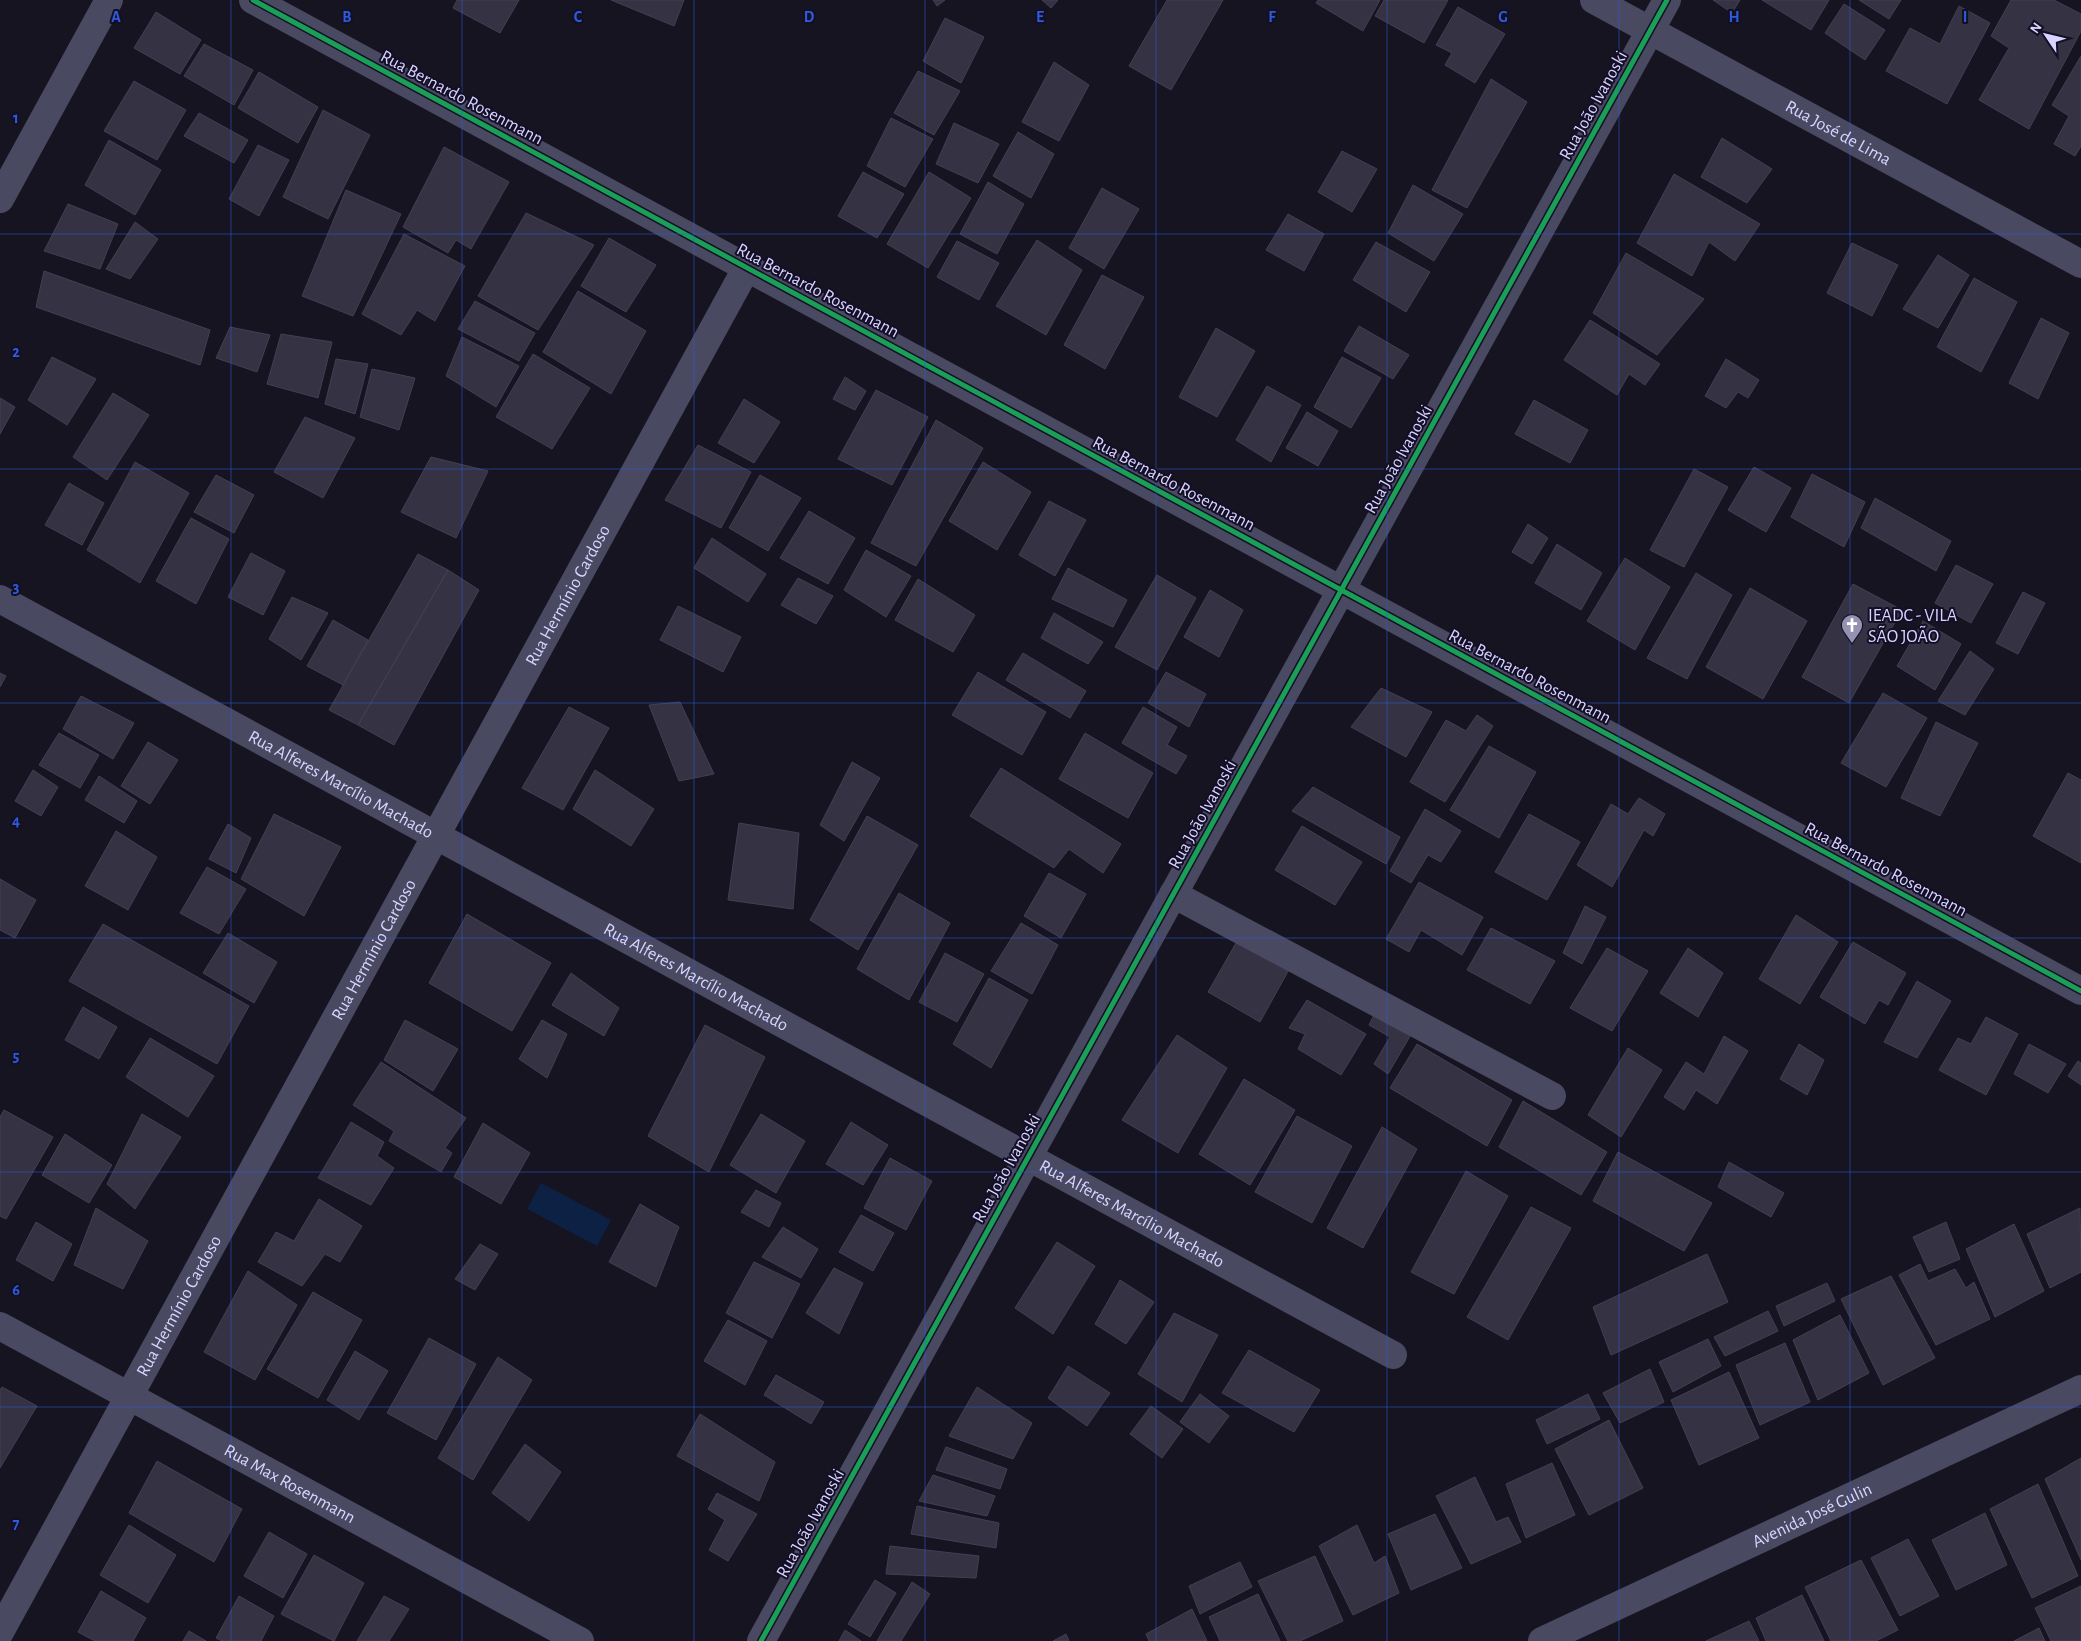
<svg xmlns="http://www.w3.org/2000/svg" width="2081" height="1641" font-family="'Alegreya Sans',sans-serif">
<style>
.water{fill:#0d2144}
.building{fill:#343243;stroke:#433f54}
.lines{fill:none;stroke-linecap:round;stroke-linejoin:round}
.minor{stroke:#4a4962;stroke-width:28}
.cycleway-casing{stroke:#130f26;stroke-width:8}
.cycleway{stroke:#1a9f57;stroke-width:5}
.grid{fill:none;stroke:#305bdc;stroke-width:1;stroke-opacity:0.55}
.labels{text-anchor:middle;stroke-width:4;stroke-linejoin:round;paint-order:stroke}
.street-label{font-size:18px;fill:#d9d4ff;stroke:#130f26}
.poi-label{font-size:18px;fill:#d9d4ff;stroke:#130f26;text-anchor:start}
.grid-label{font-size:16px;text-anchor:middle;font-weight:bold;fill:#305bdc;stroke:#130f26;stroke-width:4;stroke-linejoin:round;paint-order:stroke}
</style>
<rect width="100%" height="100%" fill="#161421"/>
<!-- water -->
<path class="water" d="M541,1183L611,1220L597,1246L527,1209Z"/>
<!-- building -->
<path class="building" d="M457,0H519L500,33L453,8Z
M611,0H684L674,26Z
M933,0H945L937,6Z
M1042,0H1058L1051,8Z
M1167,0H1223L1171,90L1129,66Z
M1318,0H1380L1363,31L1316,3Z
M1384,0H1448L1424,43L1375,16Z
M1713,0H1740L1732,13Z
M1762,0H1829L1811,30Z
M1859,0H1901L1889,19Z
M2011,0H2054L2081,14V31L2029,129L1979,100L2009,48L1991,36Z
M1844,4L1885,30L1865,60L1825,33Z
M1959,6L1990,23L1947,104L1886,71L1910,28L1940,44Z
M1458,7L1505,34L1475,83L1445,65L1452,53L1436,45Z
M156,12L201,40L180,74L134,48Z
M945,18L984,37L961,83L923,61Z
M204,44L253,70L234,105L184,76Z
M2081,56V146L2075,156L2054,144L2069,116L2052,105Z
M1054,62L1089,85L1059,141L1022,122Z
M918,71L960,91L934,135L894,113Z
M259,72L318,107L298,143L238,108Z
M1491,79L1527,102L1467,208L1432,190Z
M134,81L186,110L157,160L104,131Z
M323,110L370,135L328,219L283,197Z
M199,113L248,140L234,163L184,136Z
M891,118L933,139L905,187L867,166Z
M954,123L999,144L978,183L936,164Z
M1018,132L1054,154L1031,198L993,176Z
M1722,138L1772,169L1747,203L1701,177Z
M109,140L161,170L135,215L85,185Z
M258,145L289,160L259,216L229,199Z
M444,147L509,182L471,249L456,240L448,253L403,227Z
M1342,151L1377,169L1352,212L1318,192Z
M863,172L904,194L877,238L838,216Z
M929,172L971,198L928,268L887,244Z
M1674,174L1760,224L1735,261L1709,242L1692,276L1637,243Z
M988,182L1024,204L997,254L960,234Z
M1413,185L1463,214L1434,261L1388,233Z
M1102,188L1139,209L1104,269L1069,248Z
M346,190L401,214L353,316L302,296Z
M68,204L118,224L100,269L44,251Z
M526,213L594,245L538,330L478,296Z
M1288,214L1324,234L1304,271L1266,250Z
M135,222L158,239L130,279L106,269Z
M404,234L465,266L435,321L417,310L401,335L362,314Z
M609,238L656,265L626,312L581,286Z
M1037,240L1082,270L1046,335L996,306Z
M957,241L999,263L979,300L937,277Z
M1376,242L1430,272L1406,312L1353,280Z
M1852,243L1898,265L1872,316L1827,293Z
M1626,253L1704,299L1657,355L1593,313Z
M1938,255L1969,275L1938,328L1903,309Z
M44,271L210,330L200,365L36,307Z
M1102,275L1144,297L1105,369L1064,345Z
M1974,278L2017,302L1981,372L1937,347Z
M578,291L646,331L611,394L543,352Z
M475,301L535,333L519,361L458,329Z
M2041,318L2069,333L2038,399L2009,383Z
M1590,320L1660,364L1645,385L1629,374L1617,395L1564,360Z
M1359,326L1409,355L1393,379L1344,351Z
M230,327L270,335L257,372L216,358Z
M1216,328L1255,351L1217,417L1179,397Z
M281,334L332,342L318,398L267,384Z
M462,337L519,366L496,407L446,376Z
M533,354L590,388L552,449L496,417Z
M52,357L96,379L67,425L28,400Z
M1342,357L1381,378L1351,428L1314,407Z
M336,359L368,364L355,414L325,404Z
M1726,359L1759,380L1748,398L1738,392L1726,408L1705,396Z
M372,369L415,378L399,430L360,417Z
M845,377L866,391L855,410L833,399Z
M1267,386L1301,405L1271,462L1236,440Z
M876,390L928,417L892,485L838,459Z
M113,393L149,415L107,480L73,457Z
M0,398L15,407L0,434Z
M744,399L780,422L754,463L718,443Z
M1534,400L1588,430L1570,463L1515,434Z
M1307,412L1338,431L1318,466L1286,448Z
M305,417L355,438L323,498L274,472Z
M936,420L983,448L916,566L871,543Z
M698,445L751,472L721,528L665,500Z
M431,457L488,471L456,538L401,512Z
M135,462L189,493L140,583L87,550Z
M983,462L1031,492L997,550L949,521Z
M1754,467L1791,488L1766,532L1728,510Z
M1694,469L1728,487L1684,567L1650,550Z
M1812,474L1865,502L1844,547L1791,517Z
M216,475L254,495L234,533L194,512Z
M760,475L801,498L768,551L729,528Z
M69,483L104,503L82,545L45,525Z
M1875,498L1951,541L1936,571L1861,528Z
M1049,501L1086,520L1055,576L1019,555Z
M809,511L855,538L828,584L780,558Z
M191,518L229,539L196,604L156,581Z
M1528,524L1548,538L1532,564L1512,552Z
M712,538L766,574L748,602L694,568Z
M1557,544L1602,573L1581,610L1535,583Z
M866,550L911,576L886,617L844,590Z
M251,553L285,571L263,615L228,597Z
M418,554L448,570L358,725L329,710Z
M1625,558L1670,587L1635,650L1587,621Z
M1956,565L1993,584L1971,623L1935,603Z
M1068,568L1127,600L1113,627L1052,599Z
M448,570L479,590L394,745L358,725Z
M1696,573L1732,595L1687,679L1647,658Z
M1157,575L1196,598L1157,670L1115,647Z
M798,578L833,596L816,624L781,605Z
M918,579L975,615L953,652L895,620Z
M1853,584L1902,610L1849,703L1802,677Z
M1750,588L1807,621L1763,699L1706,667Z
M1210,590L1243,610L1219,657L1184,637Z
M2023,592L2045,603L2018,654L1996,643Z
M292,597L328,613L301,660L269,639Z
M678,606L741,637L723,672L660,640Z
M1054,613L1103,642L1088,664L1041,638Z
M333,620L368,640L343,685L307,666Z
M1923,621L1961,644L1935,690L1897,666Z
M1970,651L1994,669L1965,715L1938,701Z
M1023,653L1086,691L1070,718L1006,680Z
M978,672L1046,712L1022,755L952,715Z
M1166,672L1206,694L1189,727L1148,703Z
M0,673L6,676L0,687Z
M1381,688L1432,712L1406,757L1351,727Z
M1883,693L1927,718L1886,787L1841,763Z
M81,696L134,723L113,759L63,729Z
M680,702L714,774L679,781L649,705Z
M569,707L609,728L563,810L522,788Z
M1143,707L1177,727L1167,745L1187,756L1176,774L1122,743Z
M1477,715L1493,726L1445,802L1410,782L1446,720L1466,731Z
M1936,722L1978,743L1940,816L1901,798Z
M59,733L99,755L80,788L39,765Z
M1085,733L1153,773L1128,818L1059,779Z
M148,742L178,760L150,804L121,786Z
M1489,746L1536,772L1499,838L1450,810Z
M852,762L880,778L844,841L820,825Z
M1001,768L1121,844L1103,873L1069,849L1054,868L970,816Z
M33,770L58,787L41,816L15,801Z
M595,770L654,809L631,846L573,809Z
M2068,773L2081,780V863L2033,836Z
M99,776L137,801L124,823L85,800Z
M1313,787L1400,837L1386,864L1292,811Z
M1639,798L1665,814L1653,836L1644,830L1612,887L1577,865L1611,804L1628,814Z
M1425,809L1461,831L1441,862L1428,855L1411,883L1390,871Z
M274,814L341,847L304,916L241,879Z
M1529,814L1580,842L1547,900L1495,872Z
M867,816L918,845L858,950L810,920Z
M739,823L799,833L793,909L728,900Z
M228,824L251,838L236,873L209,859Z
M1302,826L1362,862L1335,905L1275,870Z
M116,831L157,857L128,910L85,886Z
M207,867L246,889L219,934L180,913Z
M1049,873L1086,894L1061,938L1024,916Z
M0,879L36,900L15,938L0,930Z
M1419,882L1483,917L1462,955L1421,930L1409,952L1386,939Z
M899,893L950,923L909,1000L857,969Z
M1585,906L1606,917L1582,964L1563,953Z
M467,914L551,963L512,1031L429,983Z
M1796,915L1838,942L1800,1004L1759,979Z
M1021,923L1058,945L1032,994L991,971Z
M103,924L249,1006L217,1064L69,981Z
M1491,928L1555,961L1530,1004L1467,970Z
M228,933L277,962L254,1003L203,973Z
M1240,936L1291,966L1260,1022L1208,992Z
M1853,942L1906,973L1888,1005L1879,1000L1865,1024L1820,997Z
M1607,948L1648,971L1612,1031L1570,1008Z
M1688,948L1723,973L1698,1017L1660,993Z
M945,953L984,974L957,1022L919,1002Z
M571,973L619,1008L604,1036L552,1005Z
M989,978L1028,1000L991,1068L953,1044Z
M1917,981L1951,1001L1917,1058L1884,1042Z
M1307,1000L1366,1034L1341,1075L1298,1049L1305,1034L1289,1028Z
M83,1007L117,1027L99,1059L65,1040Z
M1378,1007L1416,1026L1388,1074L1374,1064L1390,1037L1369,1025Z
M1986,1017L2018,1034L1986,1095L1939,1070L1958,1038L1971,1044Z
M405,1020L458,1049L433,1091L384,1060Z
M542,1020L567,1034L547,1078L519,1059Z
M705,1025L765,1057L709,1172L648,1136Z
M1177,1035L1227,1068L1178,1153L1122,1120Z
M1724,1036L1748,1051L1717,1104L1696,1090L1684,1110L1664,1097L1686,1062L1704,1074Z
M150,1038L214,1076L188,1117L126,1077Z
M1417,1044L1512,1100L1487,1146L1390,1088Z
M1799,1044L1824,1060L1807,1095L1780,1079Z
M2029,1044L2066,1064L2048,1093L2014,1074Z
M1628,1048L1662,1070L1621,1137L1588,1115Z
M2078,1061L2081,1063V1085L2068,1076Z
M381,1062L466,1118L445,1148L452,1153L441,1172L389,1141L394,1131L353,1105Z
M1244,1079L1295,1110L1250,1185L1199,1154Z
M1523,1101L1607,1152L1581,1195L1499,1147Z
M4,1110L53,1137L6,1219L0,1216V1117Z
M142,1114L181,1137L135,1209L107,1184Z
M761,1114L805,1141L776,1193L730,1165Z
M1297,1116L1352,1146L1312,1223L1255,1192Z
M351,1122L384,1142L377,1156L394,1168L371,1205L318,1178Z
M851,1122L888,1145L863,1185L826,1164Z
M483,1123L530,1153L501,1204L454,1177Z
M1382,1127L1417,1149L1363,1248L1327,1228Z
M65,1134L112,1165L89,1203L42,1175Z
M1618,1152L1712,1203L1684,1251L1593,1201Z
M890,1158L932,1181L906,1230L864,1208Z
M1729,1162L1784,1193L1771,1217L1718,1187Z
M1466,1171L1508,1196L1454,1294L1411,1272Z
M756,1190L781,1203L769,1227L741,1212Z
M319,1199L362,1226L340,1262L325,1254L302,1286L258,1262L276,1232L294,1241Z
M640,1204L679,1227L656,1287L609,1262Z
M1531,1207L1571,1228L1508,1340L1467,1317Z
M96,1208L148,1241L123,1289L74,1265Z
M2080,1208L2081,1272L2050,1288L2027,1234Z
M861,1215L894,1233L873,1271L839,1252Z
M36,1222L72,1244L53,1281L16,1260Z
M1946,1222L1960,1259L1929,1272L1913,1237Z
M2014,1224L2044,1291L1995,1317L1966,1249Z
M783,1227L818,1249L801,1278L762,1257Z
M1057,1242L1095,1266L1053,1334L1015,1308Z
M480,1244L498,1254L475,1290L455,1279Z
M1707,1254L1728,1302L1611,1355L1593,1307Z
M754,1262L800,1284L772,1338L726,1313Z
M1920,1264L1928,1281L1955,1269L1966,1288L1974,1282L1990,1319L1936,1345L1899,1275Z
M834,1268L863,1283L839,1334L806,1313Z
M248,1271L297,1305L255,1380L204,1352Z
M1891,1276L1935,1358L1883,1385L1841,1299Z
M1120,1280L1154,1302L1126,1344L1095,1324Z
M1827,1283L1835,1301L1784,1326L1776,1306Z
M313,1292L362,1320L318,1398L267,1369Z
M1768,1311L1778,1331L1725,1356L1714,1337Z
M1174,1313L1218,1335L1182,1402L1138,1374Z
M1840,1315L1869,1373L1818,1400L1793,1340Z
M728,1320L767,1341L745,1385L704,1361Z
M429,1338L476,1364L436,1440L387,1413Z
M1708,1339L1721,1366L1673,1392L1659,1362Z
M1785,1343L1810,1402L1760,1425L1736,1365Z
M1249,1350L1320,1390L1294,1432L1222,1393Z
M355,1351L388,1371L359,1420L327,1400Z
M498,1357L532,1380L473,1480L438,1458Z
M1068,1366L1110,1393L1087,1426L1048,1398Z
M1650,1369L1664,1402L1620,1423L1603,1393Z
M1729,1372L1759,1438L1699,1465L1671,1400Z
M776,1375L824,1402L811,1424L764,1395Z
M2,1387L37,1406L0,1468V1390Z
M977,1387L1032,1423L1013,1459L949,1436Z
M1200,1394L1229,1416L1209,1443L1180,1422Z
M1588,1394L1600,1419L1547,1444L1536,1420Z
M1151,1406L1183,1429L1162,1458L1130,1434Z
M700,1414L775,1462L759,1501L677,1456Z
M1609,1420L1643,1488L1589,1515L1555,1449Z
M525,1444L561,1472L529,1521L492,1493Z
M946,1447L1007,1469L1000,1489L936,1470Z
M2081,1458V1560L2045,1479Z
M157,1461L242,1509L214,1562L129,1513Z
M1552,1463L1575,1515L1526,1538L1506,1484Z
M933,1475L995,1496L987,1516L919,1501Z
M1475,1477L1496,1522L1508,1517L1521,1542L1471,1564L1436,1496Z
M2038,1484L2078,1576L2032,1598L1990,1509Z
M717,1493L757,1514L728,1561L709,1550L725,1520L708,1509Z
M917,1506L999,1523L996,1548L911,1534Z
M1985,1513L2007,1565L1956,1590L1932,1540Z
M1435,1514L1462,1568L1411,1590L1388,1534Z
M129,1525L176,1555L148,1603L100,1575Z
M1357,1525L1374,1563L1385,1556L1399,1593L1353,1615L1319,1546Z
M269,1532L307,1554L283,1598L244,1576Z
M1908,1539L1939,1596L1900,1616L1871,1558Z
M890,1546L979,1556L976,1578L886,1574Z
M314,1555L364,1583L334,1641L281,1614Z
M1315,1556L1343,1621L1300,1641H1288L1258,1581Z
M1861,1560L1898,1630L1876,1641H1831L1805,1587Z
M1240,1562L1252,1587L1200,1614L1189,1586Z
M875,1580L896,1593L870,1637L848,1624Z
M912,1582L930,1594L901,1641H877Z
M2081,1586V1641H2051L2035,1608Z
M101,1591L146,1618L133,1641H95L78,1632Z
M1258,1594L1280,1641H1220L1209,1617Z
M1802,1595L1824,1641H1766L1756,1618Z
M239,1596L274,1616L261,1641H222L216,1638Z
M384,1596L409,1609L389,1641H357Z
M1192,1609L1207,1641H1149L1146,1634Z
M1749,1621L1759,1641H1706Z
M2039,1628L2045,1641H2014Z
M845,1630L861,1641H839Z
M189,1631L206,1641H183Z
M1066,1634L1069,1641H1053Z"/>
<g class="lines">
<!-- minor -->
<g class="minor">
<path d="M253,0L2081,991"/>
<path id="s1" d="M1594,0L2081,264"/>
<path d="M0,199L109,0"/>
<path id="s2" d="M0,599L1393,1355"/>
<path d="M1173,894L1552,1096"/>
<path id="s3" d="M0,1326L580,1641"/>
<path id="s4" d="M0,1632L747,267"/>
<path d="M761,1641L1667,0"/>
<path id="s5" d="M1542,1641L2081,1389"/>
</g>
<!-- cycleway casing -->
<g class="cycleway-casing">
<path id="cycleway" d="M253,0L2081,991
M761,1641L1667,0"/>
</g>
<!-- cycleway -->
<use href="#cycleway" class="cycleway"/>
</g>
<!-- grid -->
<path class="grid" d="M231,0V1641M462,0V1641M694,0V1641M925,0V1641M1156,0V1641M1387,0V1641M1619,0V1641M1850,0V1641M0,234H2081M0,469H2081M0,703H2081M0,938H2081M0,1172H2081M0,1407H2081"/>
<!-- icons -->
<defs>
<g id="church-pin" transform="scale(1.125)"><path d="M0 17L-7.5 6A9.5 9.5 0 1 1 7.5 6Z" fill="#9591b1" stroke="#130f26"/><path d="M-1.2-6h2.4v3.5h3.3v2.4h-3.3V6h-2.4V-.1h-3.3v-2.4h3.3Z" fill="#fff"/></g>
</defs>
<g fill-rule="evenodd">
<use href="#church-pin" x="1852" y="625"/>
</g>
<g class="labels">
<!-- street labels -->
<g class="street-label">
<text transform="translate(462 97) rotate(28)" y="6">Rua Bernardo Rosenmann</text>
<text transform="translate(1593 105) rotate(-61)" y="6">Rua João Ivanoski</text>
<text dy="6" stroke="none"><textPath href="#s1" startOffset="278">Rua José de Lima</textPath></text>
<text transform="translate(818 290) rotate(28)" y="6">Rua Bernardo Rosenmann</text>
<text transform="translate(1398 459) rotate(-61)" y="6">Rua João Ivanoski</text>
<text transform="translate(1174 483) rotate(28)" y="6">Rua Bernardo Rosenmann</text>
<text dy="6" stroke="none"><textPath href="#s4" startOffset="1182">Rua Hermínio Cardoso</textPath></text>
<text transform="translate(1530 676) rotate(28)" y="6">Rua Bernardo Rosenmann</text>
<text dy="6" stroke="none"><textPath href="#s2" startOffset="388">Rua Alferes Marcílio Machado</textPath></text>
<text transform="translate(1202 814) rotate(-61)" y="6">Rua João Ivanoski</text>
<text transform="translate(1886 869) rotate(28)" y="6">Rua Bernardo Rosenmann</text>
<text dy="6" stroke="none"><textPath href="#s4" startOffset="778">Rua Hermínio Cardoso</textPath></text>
<text dy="6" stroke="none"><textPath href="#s2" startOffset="792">Rua Alferes Marcílio Machado</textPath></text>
<text transform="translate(1006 1168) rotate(-61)" y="6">Rua João Ivanoski</text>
<text dy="6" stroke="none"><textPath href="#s2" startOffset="1288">Rua Alferes Marcílio Machado</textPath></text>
<text dy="6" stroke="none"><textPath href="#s4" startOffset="372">Rua Hermínio Cardoso</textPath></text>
<text dy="6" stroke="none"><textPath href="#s3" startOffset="330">Rua Max Rosenmann</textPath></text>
<text dy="6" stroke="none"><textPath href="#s5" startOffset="298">Avenida José Gulin</textPath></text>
<text transform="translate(810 1523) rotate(-61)" y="6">Rua João Ivanoski</text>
</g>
<!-- poi labels -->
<g class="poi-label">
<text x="1868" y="621">IEADC - VILA<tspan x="1868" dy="21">SÃO JOÃO</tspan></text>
</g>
</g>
<g class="grid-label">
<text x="116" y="22">A</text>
<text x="347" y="22">B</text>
<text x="578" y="22">C</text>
<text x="809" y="22">D</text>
<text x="1040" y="22">E</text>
<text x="1272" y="22">F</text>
<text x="1503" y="22">G</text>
<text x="1734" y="22">H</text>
<text x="1965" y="22">I</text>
<text x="16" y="123">1</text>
<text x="16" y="357">2</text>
<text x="16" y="592">3</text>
<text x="16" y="826">4</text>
<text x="16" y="1061">5</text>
<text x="16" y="1295">6</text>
<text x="16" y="1529">7</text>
</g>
<!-- north arrow -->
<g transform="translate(2046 35) rotate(305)" stroke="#130f26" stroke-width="4" paint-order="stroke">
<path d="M0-4L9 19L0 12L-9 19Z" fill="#d9d4ff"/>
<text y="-8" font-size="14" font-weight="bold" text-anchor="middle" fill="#d9d4ff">N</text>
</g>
</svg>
